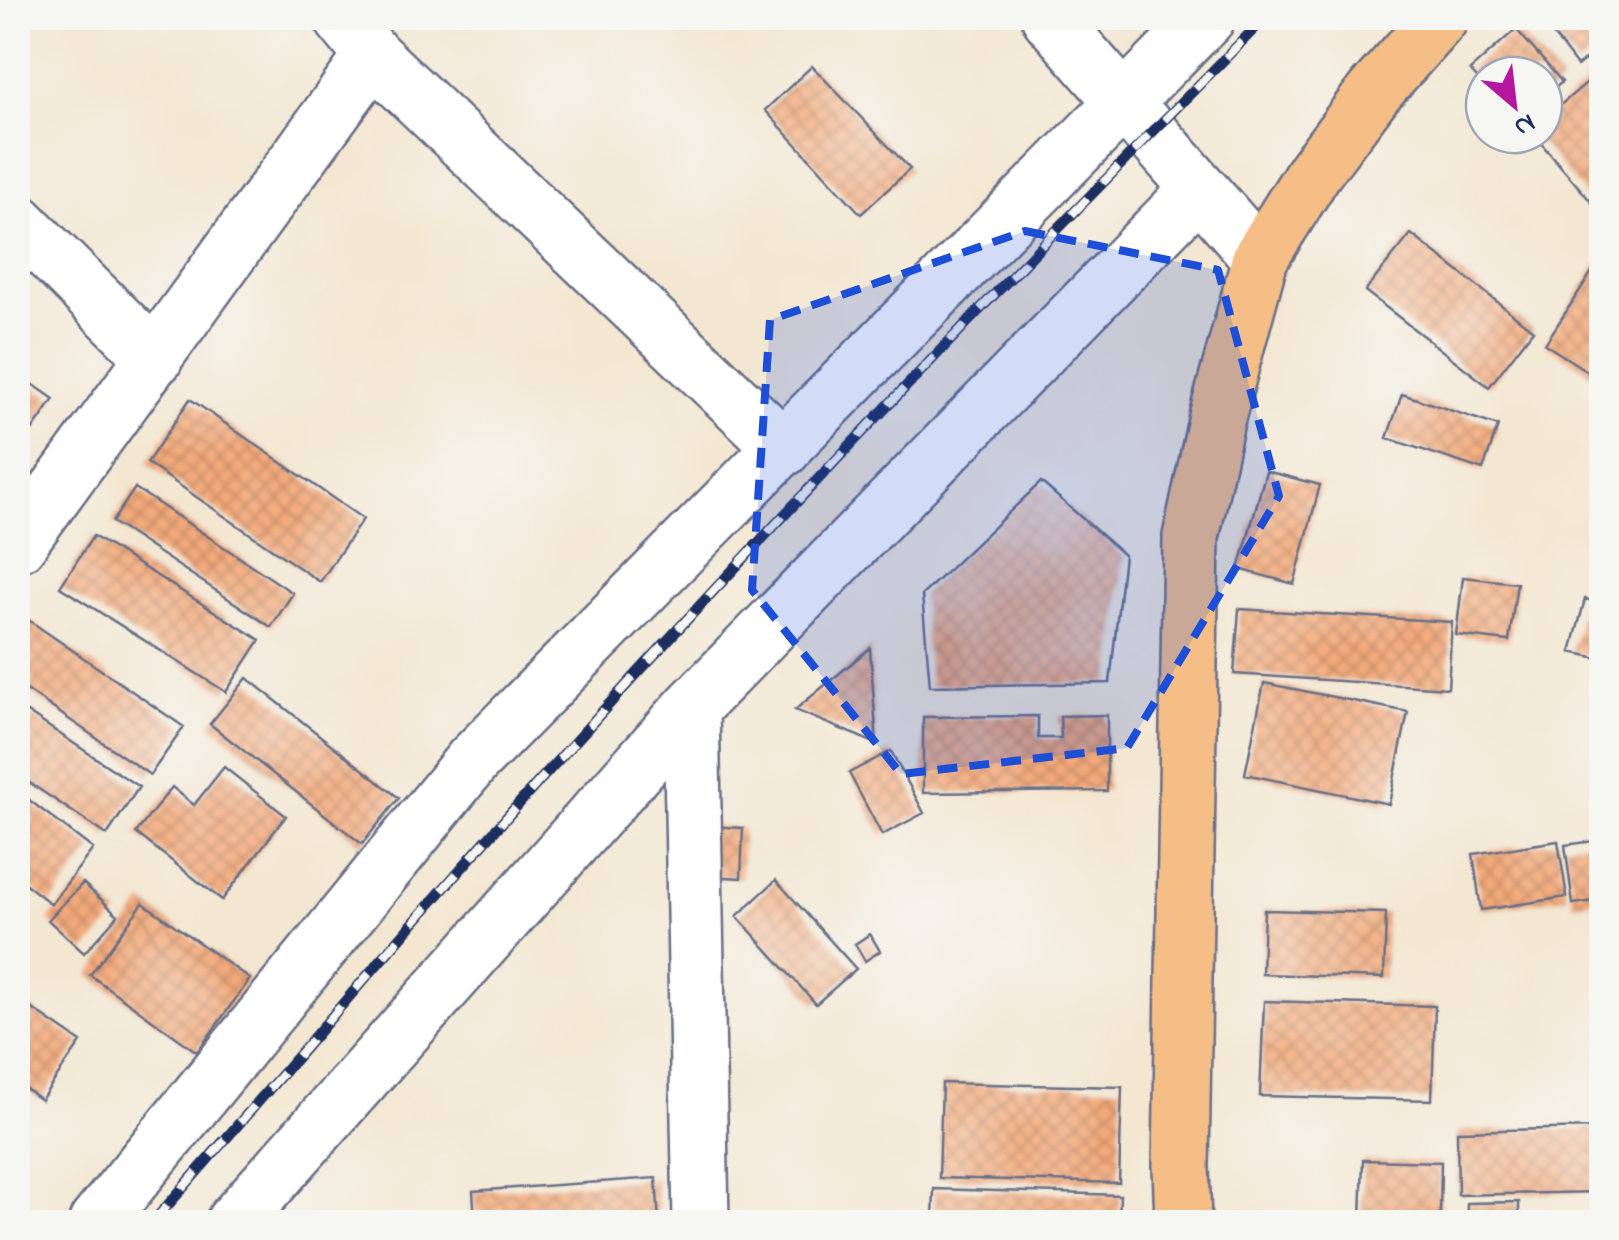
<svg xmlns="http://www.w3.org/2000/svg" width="1619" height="1240" font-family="'Indie Flower',sans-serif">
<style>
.building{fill:url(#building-cross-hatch)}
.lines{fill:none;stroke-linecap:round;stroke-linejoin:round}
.minor-casing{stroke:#676f87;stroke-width:60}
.major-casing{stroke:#676f87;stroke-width:60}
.minor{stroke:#fff;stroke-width:55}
.major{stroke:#f6be87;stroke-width:55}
.rail-casing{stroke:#1b2f5e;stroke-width:11}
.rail{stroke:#f6f6f2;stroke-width:8;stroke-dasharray:22;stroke-linecap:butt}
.marked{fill:#1d4ed8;fill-opacity:0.2;stroke:#1d4ed8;stroke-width:8;stroke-dasharray:20 12;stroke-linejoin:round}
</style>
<defs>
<pattern id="building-cross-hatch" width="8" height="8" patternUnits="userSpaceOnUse" patternTransform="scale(2.5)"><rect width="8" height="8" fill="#f4aa7a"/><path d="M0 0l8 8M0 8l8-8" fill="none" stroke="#c58b67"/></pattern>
</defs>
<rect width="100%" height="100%" fill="#f6f6f2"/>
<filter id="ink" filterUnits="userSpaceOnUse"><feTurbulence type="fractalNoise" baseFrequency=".01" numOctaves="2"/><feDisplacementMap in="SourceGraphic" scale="20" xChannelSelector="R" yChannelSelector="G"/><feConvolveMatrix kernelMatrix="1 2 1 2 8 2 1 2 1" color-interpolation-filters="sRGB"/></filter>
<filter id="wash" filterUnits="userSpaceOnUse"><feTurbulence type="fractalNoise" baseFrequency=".0048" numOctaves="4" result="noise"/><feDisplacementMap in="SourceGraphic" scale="40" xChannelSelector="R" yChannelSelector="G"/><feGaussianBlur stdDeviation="2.25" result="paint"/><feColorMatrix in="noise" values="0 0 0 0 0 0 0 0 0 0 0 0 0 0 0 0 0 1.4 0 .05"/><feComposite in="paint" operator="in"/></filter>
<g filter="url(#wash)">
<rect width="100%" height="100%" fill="#f3e7d2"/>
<g id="blocks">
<!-- building -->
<path class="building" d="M1545,18H1602V46L1577,66L1542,20Z
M1516,29L1562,82L1544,98V75H1484V86L1470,70Z
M812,66L910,169L861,214L765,110Z
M1592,78L1602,89V199L1594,205L1534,135H1544V119Z
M1411,234L1533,330L1489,387L1365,291Z
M1597,264L1602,267V368L1596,377L1545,344Z
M18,374L54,399L18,451Z
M1402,394L1498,426L1483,470L1387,438Z
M190,399L363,519L320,582L147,463Z
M1266,471L1320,485L1294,584L1239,569Z
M1041,482L1124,555L1110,683L930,686L922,595Z
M135,488L293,593L271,627L112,522Z
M93,536L260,640L226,692L60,587Z
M1463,577L1517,583L1509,641L1456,635Z
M1585,599L1602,603V659L1571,652Z
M1239,609L1452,622L1448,688L1234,674Z
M30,621L184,727L150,775L18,684V639Z
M870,648L877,744L795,710Z
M247,678L399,798L362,844L210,724Z
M1264,683L1408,712L1389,804L1245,774Z
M18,706L139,787L107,835L18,775Z
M1107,715V791L923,793V717L1038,716V738H1061L1060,716Z
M891,751L924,813L882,835L849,773Z
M224,767L286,816L222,900L136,833L172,787L194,805Z
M20,793L93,849L51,904L18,878V796Z
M710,826L743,828L741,878L707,876Z
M1602,840V900L1573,904L1565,845Z
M1558,841L1567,897L1481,910L1473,854Z
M776,880L856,969L816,1004L737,916Z
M83,883L118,915L84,953L48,920Z
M143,903L250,979L197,1052L90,975Z
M1264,910L1386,913L1384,978L1262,974Z
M870,934L880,951L865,961L855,944Z
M18,999L81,1042L41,1100L18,1083Z
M1264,1001L1435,1006L1432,1100L1260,1096Z
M942,1083L1122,1087L1119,1183L939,1178Z
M1602,1128V1192L1458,1195L1457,1131Z
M1363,1160L1441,1162L1440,1221L1361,1220Z
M656,1178L659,1222H475L473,1191Z
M934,1189L1120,1195L1119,1222H933Z
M1519,1202V1222H1467V1203Z
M1290,1214V1222H1236L1235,1217Z"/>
</g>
</g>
<g filter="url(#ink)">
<use href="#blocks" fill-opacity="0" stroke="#676f87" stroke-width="2.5"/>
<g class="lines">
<!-- minor casing -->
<g class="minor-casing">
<path id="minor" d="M342,18L373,56L784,448
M1050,18L1260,258
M18,222L155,358
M18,544L373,56
M691,708L701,1222
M97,1222L473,760L1207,18
M234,1222L691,708L1199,189"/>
</g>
<!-- major casing -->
<g class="major-casing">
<path id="major" d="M1183,1222L1181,1167L1191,537L1216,421L1260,258L1314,172L1374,92L1440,18"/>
</g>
<!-- minor -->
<use href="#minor" class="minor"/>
<!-- major -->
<use href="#major" class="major"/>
<!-- rail casing -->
<g class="rail-casing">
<path id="rail" d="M153,1222C280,1078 404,931 533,788C770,525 1016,269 1265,18"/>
</g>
<!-- rail -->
<use href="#rail" class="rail"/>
</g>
</g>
<!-- marked area -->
<path class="marked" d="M1025,231L1218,270L1279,496L1127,748L901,774L752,590L770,320Z"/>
<!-- margin -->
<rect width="1619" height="1240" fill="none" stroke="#f6f6f2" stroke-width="60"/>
<!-- north arrow -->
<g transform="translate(1514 105) rotate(152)"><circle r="48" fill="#f6f6f2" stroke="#9ea6b7" stroke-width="2.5"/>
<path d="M0-8L18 38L0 25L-18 38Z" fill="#b5179e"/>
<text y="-15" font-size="28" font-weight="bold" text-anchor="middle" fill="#1b2f5e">N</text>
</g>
</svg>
